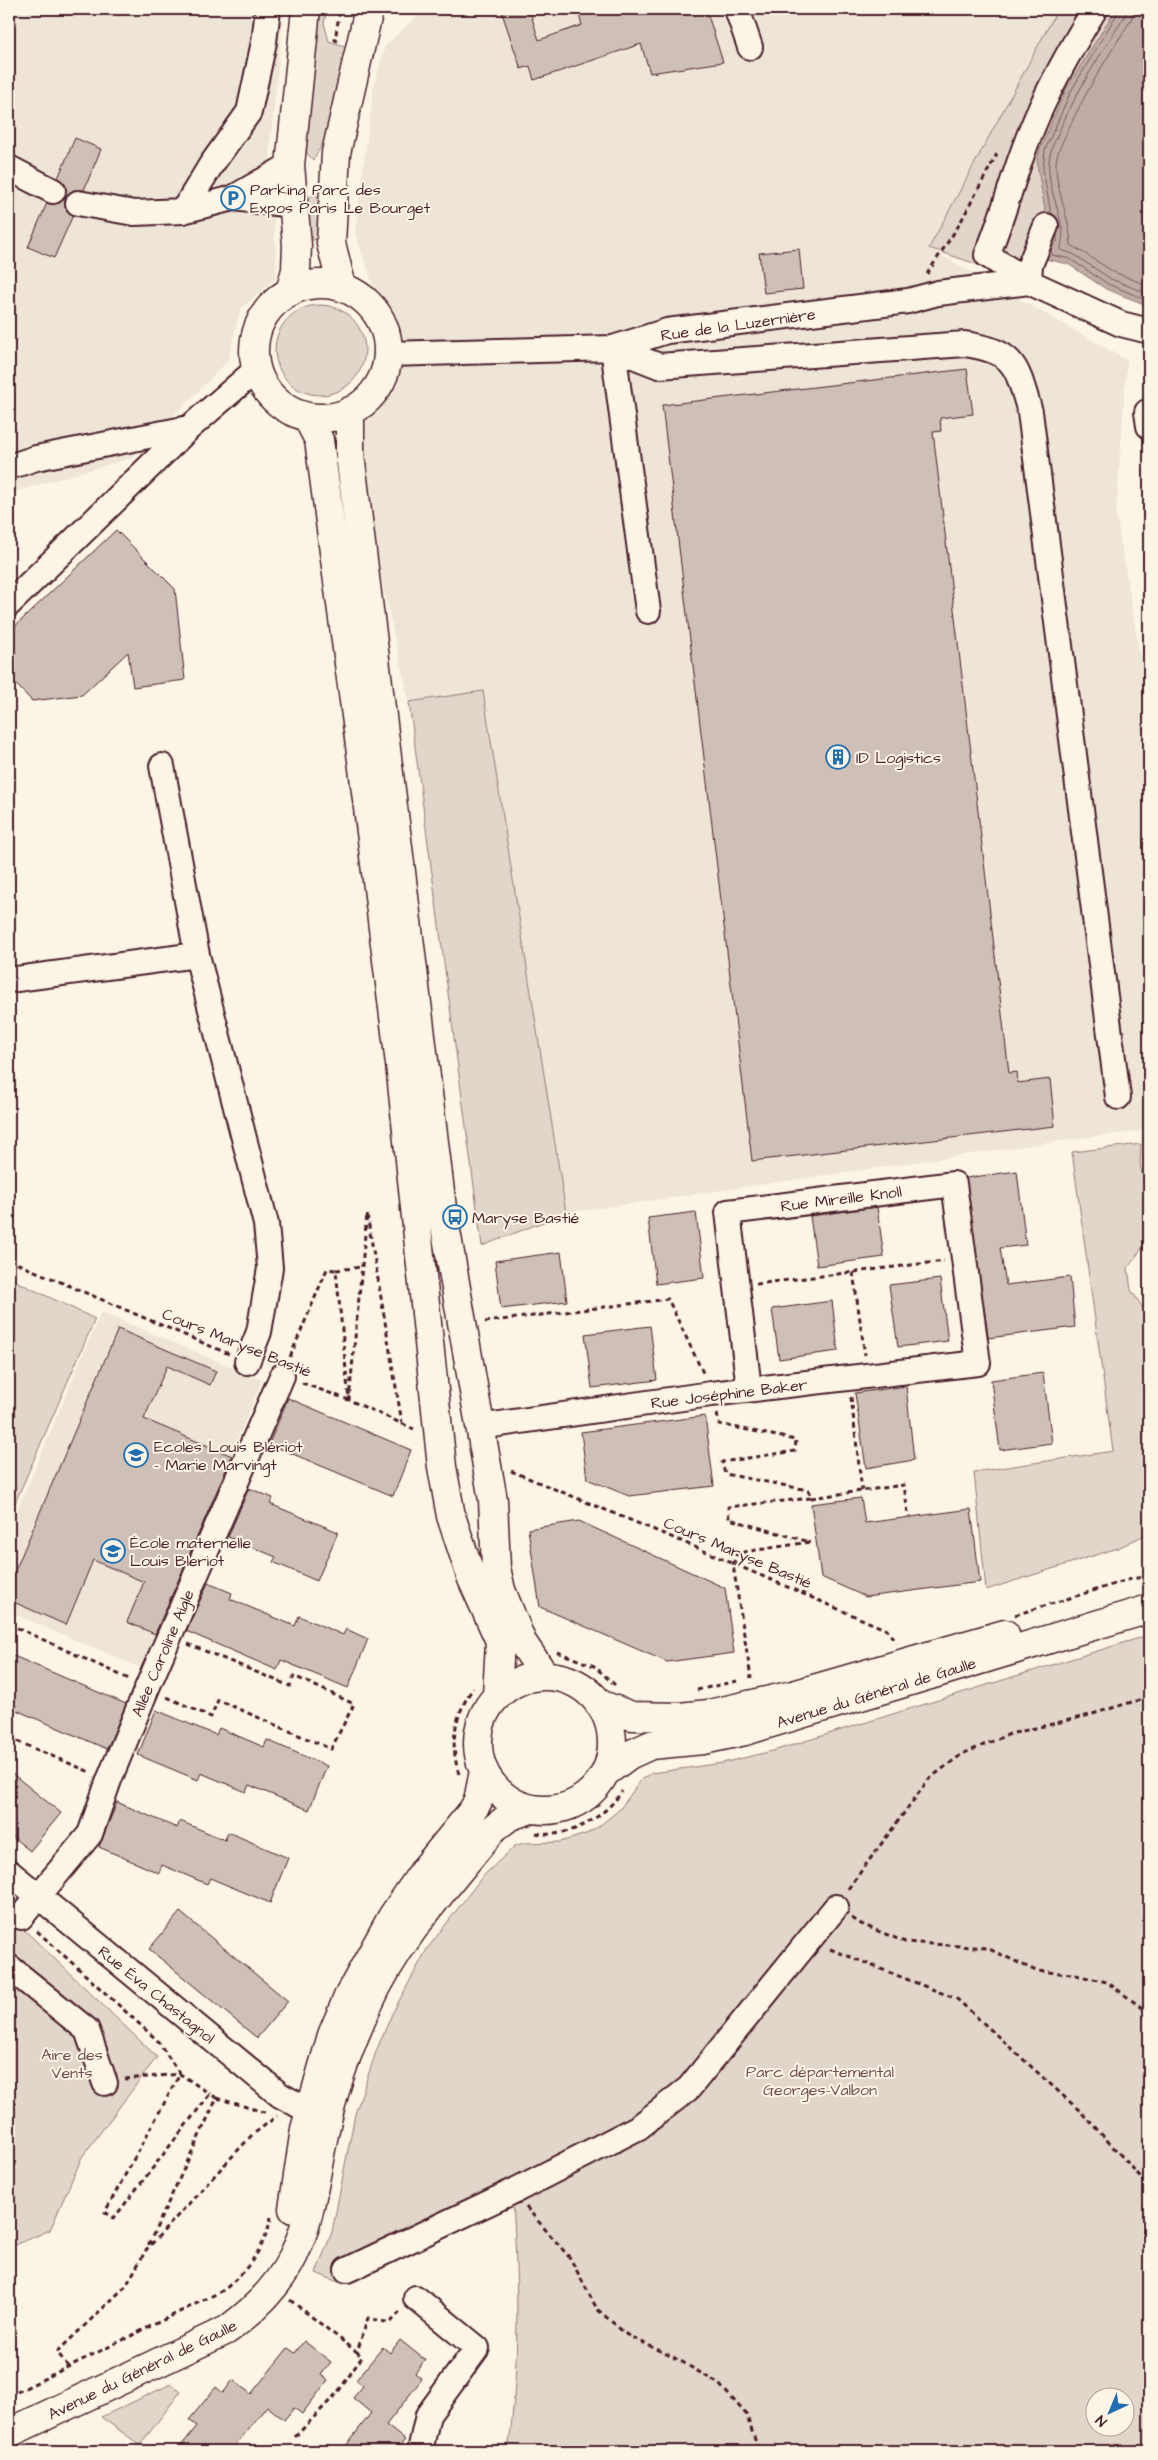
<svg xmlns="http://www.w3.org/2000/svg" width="1158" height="2460" font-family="'Architects Daughter',sans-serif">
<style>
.built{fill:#eee5d7}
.green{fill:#e2d5ca;stroke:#967a7a;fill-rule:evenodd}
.water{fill:#c0aca5;stroke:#917474}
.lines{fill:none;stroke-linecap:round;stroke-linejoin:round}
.shore{stroke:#79575c;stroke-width:1}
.building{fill:#cfc0b7;stroke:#4a1f2b}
.minor-casing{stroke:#4a1f2b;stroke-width:28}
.major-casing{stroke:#4a1f2b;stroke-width:31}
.path{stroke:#4a1f2b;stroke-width:3;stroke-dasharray:5 4;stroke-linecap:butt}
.minor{stroke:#fcf5e5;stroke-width:24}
.major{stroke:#fcf5e5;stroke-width:28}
.labels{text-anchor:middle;stroke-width:4;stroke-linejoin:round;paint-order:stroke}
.poi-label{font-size:16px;fill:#4a1f2b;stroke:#fcf5e5;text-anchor:start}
.street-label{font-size:16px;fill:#4a1f2b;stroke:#fcf5e5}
.park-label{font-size:16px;fill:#704c53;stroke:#fcf5e5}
</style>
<rect width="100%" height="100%" fill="#fcf5e5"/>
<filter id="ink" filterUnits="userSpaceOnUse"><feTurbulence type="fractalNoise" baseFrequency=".02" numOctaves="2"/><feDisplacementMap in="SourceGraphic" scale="10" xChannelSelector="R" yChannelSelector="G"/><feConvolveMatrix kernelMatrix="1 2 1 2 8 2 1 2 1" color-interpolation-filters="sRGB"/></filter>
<g filter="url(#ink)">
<!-- built -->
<path class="built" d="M9,9H284L270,147L277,277L240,310L228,361L132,458L9,493Z
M425,9H1058L929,248L1127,360L1116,513L1149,709V1130L1067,1140L566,1213L483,691L409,702L351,442L396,354L355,232L374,84L385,46Z
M101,1312L262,1380L141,1668L9,1612V1530Z"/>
<!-- green -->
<path class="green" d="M320,9H327L324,23L329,41L348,47L327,137L313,160L306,152L314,43Z
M1058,9H1128L1047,208L1031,278L988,268L929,248Z
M315,194L319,199L318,239L306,241L303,201Z
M275 350a45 45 0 1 1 90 0a45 45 0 1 1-90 0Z
M483,691L566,1213L482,1246L409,702Z
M1141,1144L1140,1164L1144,1182L1149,1191V1238L1128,1268L1131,1290L1149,1317V1533L1118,1548L986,1590L974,1472L1113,1451L1072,1152Z
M9,1278L95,1319L15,1503L9,1485Z
M1149,1635V2451H508C520,2369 518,2285 513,2203L343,2284L316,2273L332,2232L355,2114L377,2049L392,2014L427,1949L482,1877L515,1846L523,1843L560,1842L586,1834L598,1827L620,1809L641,1780L652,1773L722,1763L773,1751ZM1096,2398H1126V2428H1096Z
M9,1915L157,2057L82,2157L50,2230L9,2248Z
M171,2384L181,2391L140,2445L101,2417Z"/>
<!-- water -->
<path class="water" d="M1116,9H1149V306L1106,289L1068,264L1045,259L1051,229L1045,210L1038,170L1037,159L1040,149L1066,89Z"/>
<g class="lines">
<!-- shore -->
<path class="shore" d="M1126,9L1125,16C1101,53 1078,89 1060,129C1056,138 1050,150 1049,161C1047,184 1058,206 1062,228C1064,237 1061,243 1061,250L1073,254L1111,279L1149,294
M1134,9L1131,20C1108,56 1086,91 1068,130C1064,139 1057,151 1056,162C1055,190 1070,217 1071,245L1114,272L1149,286
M1051,214L1043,169L1045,150L1071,91L1120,9
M1057,234V241L1051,249L1052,255L1070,259L1108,284L1149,301"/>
</g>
<!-- building -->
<path class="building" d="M515,9H529L539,40L582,25L577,9H706L723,62L650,73L641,44L534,80L530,66L521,69L502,13Z
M75,138L101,149L84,190H73L65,200V208L73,215L54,258L28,247L47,203H60L65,197V184L58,178Z
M799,249L803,289L764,293L759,253Z
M967,369L973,414L940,418L941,431L933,432L1009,1073L1017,1072L1018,1083L1050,1079L1055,1126L752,1161L662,405Z
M116,530L175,589L185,680L133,687L128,652L82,695L32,701L9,677V632Z
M1017,1171L1026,1245L1000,1248L1006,1285L1070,1277L1075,1327L988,1338L966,1178Z
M877,1207L884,1257L817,1266L810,1216Z
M696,1212L704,1278L656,1284L648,1218Z
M561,1252L567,1301L501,1309L495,1261Z
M940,1279L948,1341L898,1347L889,1285Z
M832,1301L838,1351L779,1359L772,1309Z
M650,1326L657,1380L592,1388L585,1334Z
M118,1329L216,1371L210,1385L167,1366L144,1419L232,1456L155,1634L127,1622L144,1582L93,1560L66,1625L9,1600V1585Z
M1043,1373L1052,1443L1000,1450L991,1380Z
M906,1386L914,1460L866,1468L855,1393Z
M288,1398L411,1450L393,1496L269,1444Z
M705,1416L714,1486L629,1496L587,1479L581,1432Z
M249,1488L273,1498L270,1504L338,1532L317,1581L273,1562L276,1557L228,1537Z
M861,1498L865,1523L971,1509L980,1582L866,1597L821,1577L811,1504Z
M579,1521L725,1588L734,1653L667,1662L540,1607L528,1529Z
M208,1583L232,1593L230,1599L295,1626L299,1616L343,1635L346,1629L368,1639L348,1688L281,1660L277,1670L186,1631Z
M9,1654L126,1704L107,1749L9,1707Z
M156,1710L216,1735L219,1728L264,1747L267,1740L327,1766L309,1810L249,1785L246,1792L201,1773L198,1780L138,1755Z
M9,1771L61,1813L30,1851L9,1834Z
M117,1802L177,1828L180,1821L225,1840L228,1832L288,1858L270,1903L210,1878L207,1884L162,1865L159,1873L99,1847Z
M180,1912L288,2001L257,2038L149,1949Z
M400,2340L425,2360L415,2373L422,2379L386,2425L405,2440L395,2451H342L371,2413L353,2398L363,2386L356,2380L383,2347L390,2353Z
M304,2341L331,2362L321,2375L328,2380L302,2414L294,2408L284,2420L267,2406L231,2451H177L197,2426L189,2420L216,2387L223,2393L233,2380L251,2394L288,2348L295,2353Z"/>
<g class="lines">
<!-- minor casing -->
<g class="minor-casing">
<path id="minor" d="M737,9L750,47
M9,168L53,191
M233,198L292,205
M78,203L134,213L183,211L211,165L249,112L264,42L268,9
M183,211L233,198L290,165
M1029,282L987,255C1004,215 1014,172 1031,131C1048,88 1071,48 1095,9
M1029,282L1030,265L1046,226
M613,348L659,366L965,344C1016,352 1016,365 1030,412L1118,1097
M613,348L648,611
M388,354L613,348L667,331L908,301L938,293L1029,282L1121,324L1149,331
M1147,412L1149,426
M9,467L36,458L189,428
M9,604L189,428L257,369
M162,766L197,955L266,1224L270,1268L259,1332L247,1362
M9,980L197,955
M480,1424L493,1425L711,1394L978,1363L954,1184L728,1212L749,1389
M9,1872L280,2095L309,2111
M21,1917L90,1834L109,1780L147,1688L282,1376
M9,1967L87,2030L105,2083
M347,2270L516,2190L639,2127L689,2088L836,1907
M416,2298L477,2348L428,2415L420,2451"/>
</g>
<!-- major casing -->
<g class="major-casing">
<path id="major" d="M254 351a67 67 0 1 1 134 0a67 67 0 1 1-134 0Z
M342,287L331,243L336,153L369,9
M290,292L296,270L297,245L290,165L306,9
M350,411V454L442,1208L493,1500L496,1568L501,1590L522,1642L545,1676
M307,417L319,440L363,768L400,1064L442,1467L451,1516L472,1579L500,1641L497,1696
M478 1743a67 67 0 1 1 134 0a67 67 0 1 1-134 0Z
M599,1704L632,1716L679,1717L709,1714L793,1695L1005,1634
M606,1772L629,1755L651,1745L703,1740L745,1731L1149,1609
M293,2209L305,2129L332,2035L348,1997L392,1917L425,1869L473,1810L478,1801L484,1771
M9,2433L227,2330C307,2272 306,2223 324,2134C333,2090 349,2046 368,2005C397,1940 449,1884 493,1829L510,1816L531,1809"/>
</g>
<!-- path -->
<path class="path" d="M338,41L335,40L340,9
M927,274L959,225L997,154
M365,289L381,304L400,332
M247,350C249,330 253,311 269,297
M259,393L264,400L284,416
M372,405L398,376
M9,1260L229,1354
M336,1270L362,1267
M853,1272L865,1355
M756,1284L944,1261
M485,1322L668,1299L704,1375
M290,1357L327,1269L336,1270L349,1400L367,1214L402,1423
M302,1383L349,1400L414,1429
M851,1397L862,1491
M717,1414L719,1424L796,1440L795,1451L722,1462L725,1474L808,1490L811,1498L728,1507L729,1519L810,1542L737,1553L733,1565L751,1678
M511,1471L681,1541L887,1630L896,1642
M811,1498L904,1485L908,1514
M1015,1615L1131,1579L1149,1576
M9,1624L129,1679
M557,1652L594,1666L615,1685
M697,1690L737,1681
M167,1697L211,1717L218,1700L331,1749L354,1704L294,1676L290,1686L188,1644
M9,1738L90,1772
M459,1774C449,1742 455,1715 473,1688
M536,1833C567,1840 606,1817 622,1791
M848,1889L929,1779L962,1754L1010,1734L1086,1716L1135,1701L1149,1700
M852,1918L861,1924L905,1942L987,1948L1036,1971L1071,1974L1107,1982L1149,2013
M37,1931L157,2040L180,2074L105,2212L114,2218L210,2094L217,2098L146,2250L252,2135L277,2116
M830,1949L957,1999L1081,2112L1149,2186
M125,2079L180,2074L210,2094
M217,2098L267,2113
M526,2207L570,2258L597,2309L627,2335L679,2360L719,2384L746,2414L759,2451
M290,2300L357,2352L368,2318L390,2323L400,2312
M68,2366L57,2352L126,2286L146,2250
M9,2396L224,2290C248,2269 264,2250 271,2217
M295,2437L338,2392L362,2357L357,2352"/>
<!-- minor -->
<use href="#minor" class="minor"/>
<!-- major -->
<use href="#major" class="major"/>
</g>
</g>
<!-- icons -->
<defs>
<g id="parking-ring" transform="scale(1.25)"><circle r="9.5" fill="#fcf5e5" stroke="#1f6fb2" stroke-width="1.5"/><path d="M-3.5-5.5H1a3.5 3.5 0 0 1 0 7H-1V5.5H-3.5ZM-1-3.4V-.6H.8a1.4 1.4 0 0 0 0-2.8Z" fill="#1f6fb2"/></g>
<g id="building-ring" transform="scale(1.25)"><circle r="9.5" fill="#fcf5e5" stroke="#1f6fb2" stroke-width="1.5"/><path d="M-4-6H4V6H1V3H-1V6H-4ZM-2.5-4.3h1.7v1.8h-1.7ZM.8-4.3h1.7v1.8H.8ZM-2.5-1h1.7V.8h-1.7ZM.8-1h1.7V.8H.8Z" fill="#1f6fb2"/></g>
<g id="bus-ring" transform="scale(1.25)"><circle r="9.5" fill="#fcf5e5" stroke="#1f6fb2" stroke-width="1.5"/><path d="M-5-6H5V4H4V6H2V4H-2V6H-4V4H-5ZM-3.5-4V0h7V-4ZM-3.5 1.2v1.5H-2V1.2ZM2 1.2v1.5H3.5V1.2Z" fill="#1f6fb2"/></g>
<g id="school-ring" transform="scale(1.25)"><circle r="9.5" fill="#fcf5e5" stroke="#1f6fb2" stroke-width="1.5"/><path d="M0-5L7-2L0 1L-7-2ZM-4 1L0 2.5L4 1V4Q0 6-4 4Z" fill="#1f6fb2"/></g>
</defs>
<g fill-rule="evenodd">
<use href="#parking-ring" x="233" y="198"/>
<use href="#building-ring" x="838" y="757"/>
<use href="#bus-ring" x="455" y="1217"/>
<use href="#school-ring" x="136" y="1455"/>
<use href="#school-ring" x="113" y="1551"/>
</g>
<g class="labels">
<!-- poi labels -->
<g class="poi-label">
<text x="250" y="195">Parking Parc des<tspan x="250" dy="18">Expos Paris Le Bourget</tspan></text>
<text x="856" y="763">ID Logistics</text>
<text x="472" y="1223">Maryse Bastié</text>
<text x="154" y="1452">Ecoles Louis Blériot<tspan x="154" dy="18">- Marie Marvingt</tspan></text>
<text x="130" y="1548">École maternelle<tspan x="130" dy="18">Louis Bleriot</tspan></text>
</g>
<!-- street labels -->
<g class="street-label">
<text transform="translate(738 324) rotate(-8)" y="6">Rue de la Luzernière</text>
<text transform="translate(841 1198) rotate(-7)" y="6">Rue Mireille Knoll</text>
<text transform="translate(237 1342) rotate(22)" y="6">Cours Maryse Bastié</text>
<text transform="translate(729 1393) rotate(-7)" y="6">Rue Joséphine Baker</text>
<text transform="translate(738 1552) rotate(23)" y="6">Cours Maryse Bastié</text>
<text transform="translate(162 1653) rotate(-67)" y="6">Allée Caroline Aigle</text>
<text transform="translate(876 1692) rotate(-17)" y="6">Avenue du Général de Gaulle</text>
<text transform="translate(157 1994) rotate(39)" y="6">Rue Éva Chastagnol</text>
<text transform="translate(142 2369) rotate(-26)" y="6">Avenue du Général de Gaulle</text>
</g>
<!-- park labels -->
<g class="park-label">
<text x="72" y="2060">Aire des<tspan x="72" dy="18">Vents</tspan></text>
<text x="820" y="2077">Parc départemental<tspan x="820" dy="18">Georges-Valbon</tspan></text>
</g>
</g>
<!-- margin -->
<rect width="1158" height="2460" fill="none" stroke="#fcf5e5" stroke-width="30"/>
<rect x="15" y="15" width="1128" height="2430" fill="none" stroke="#4a1f2b" stroke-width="2" filter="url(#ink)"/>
<!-- north arrow -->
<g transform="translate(1110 2412) rotate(224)"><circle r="24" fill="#fcf5e5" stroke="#b59f9b"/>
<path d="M0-4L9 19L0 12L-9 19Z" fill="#1f6fb2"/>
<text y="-8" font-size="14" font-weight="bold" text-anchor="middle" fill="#4a1f2b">N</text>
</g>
</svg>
